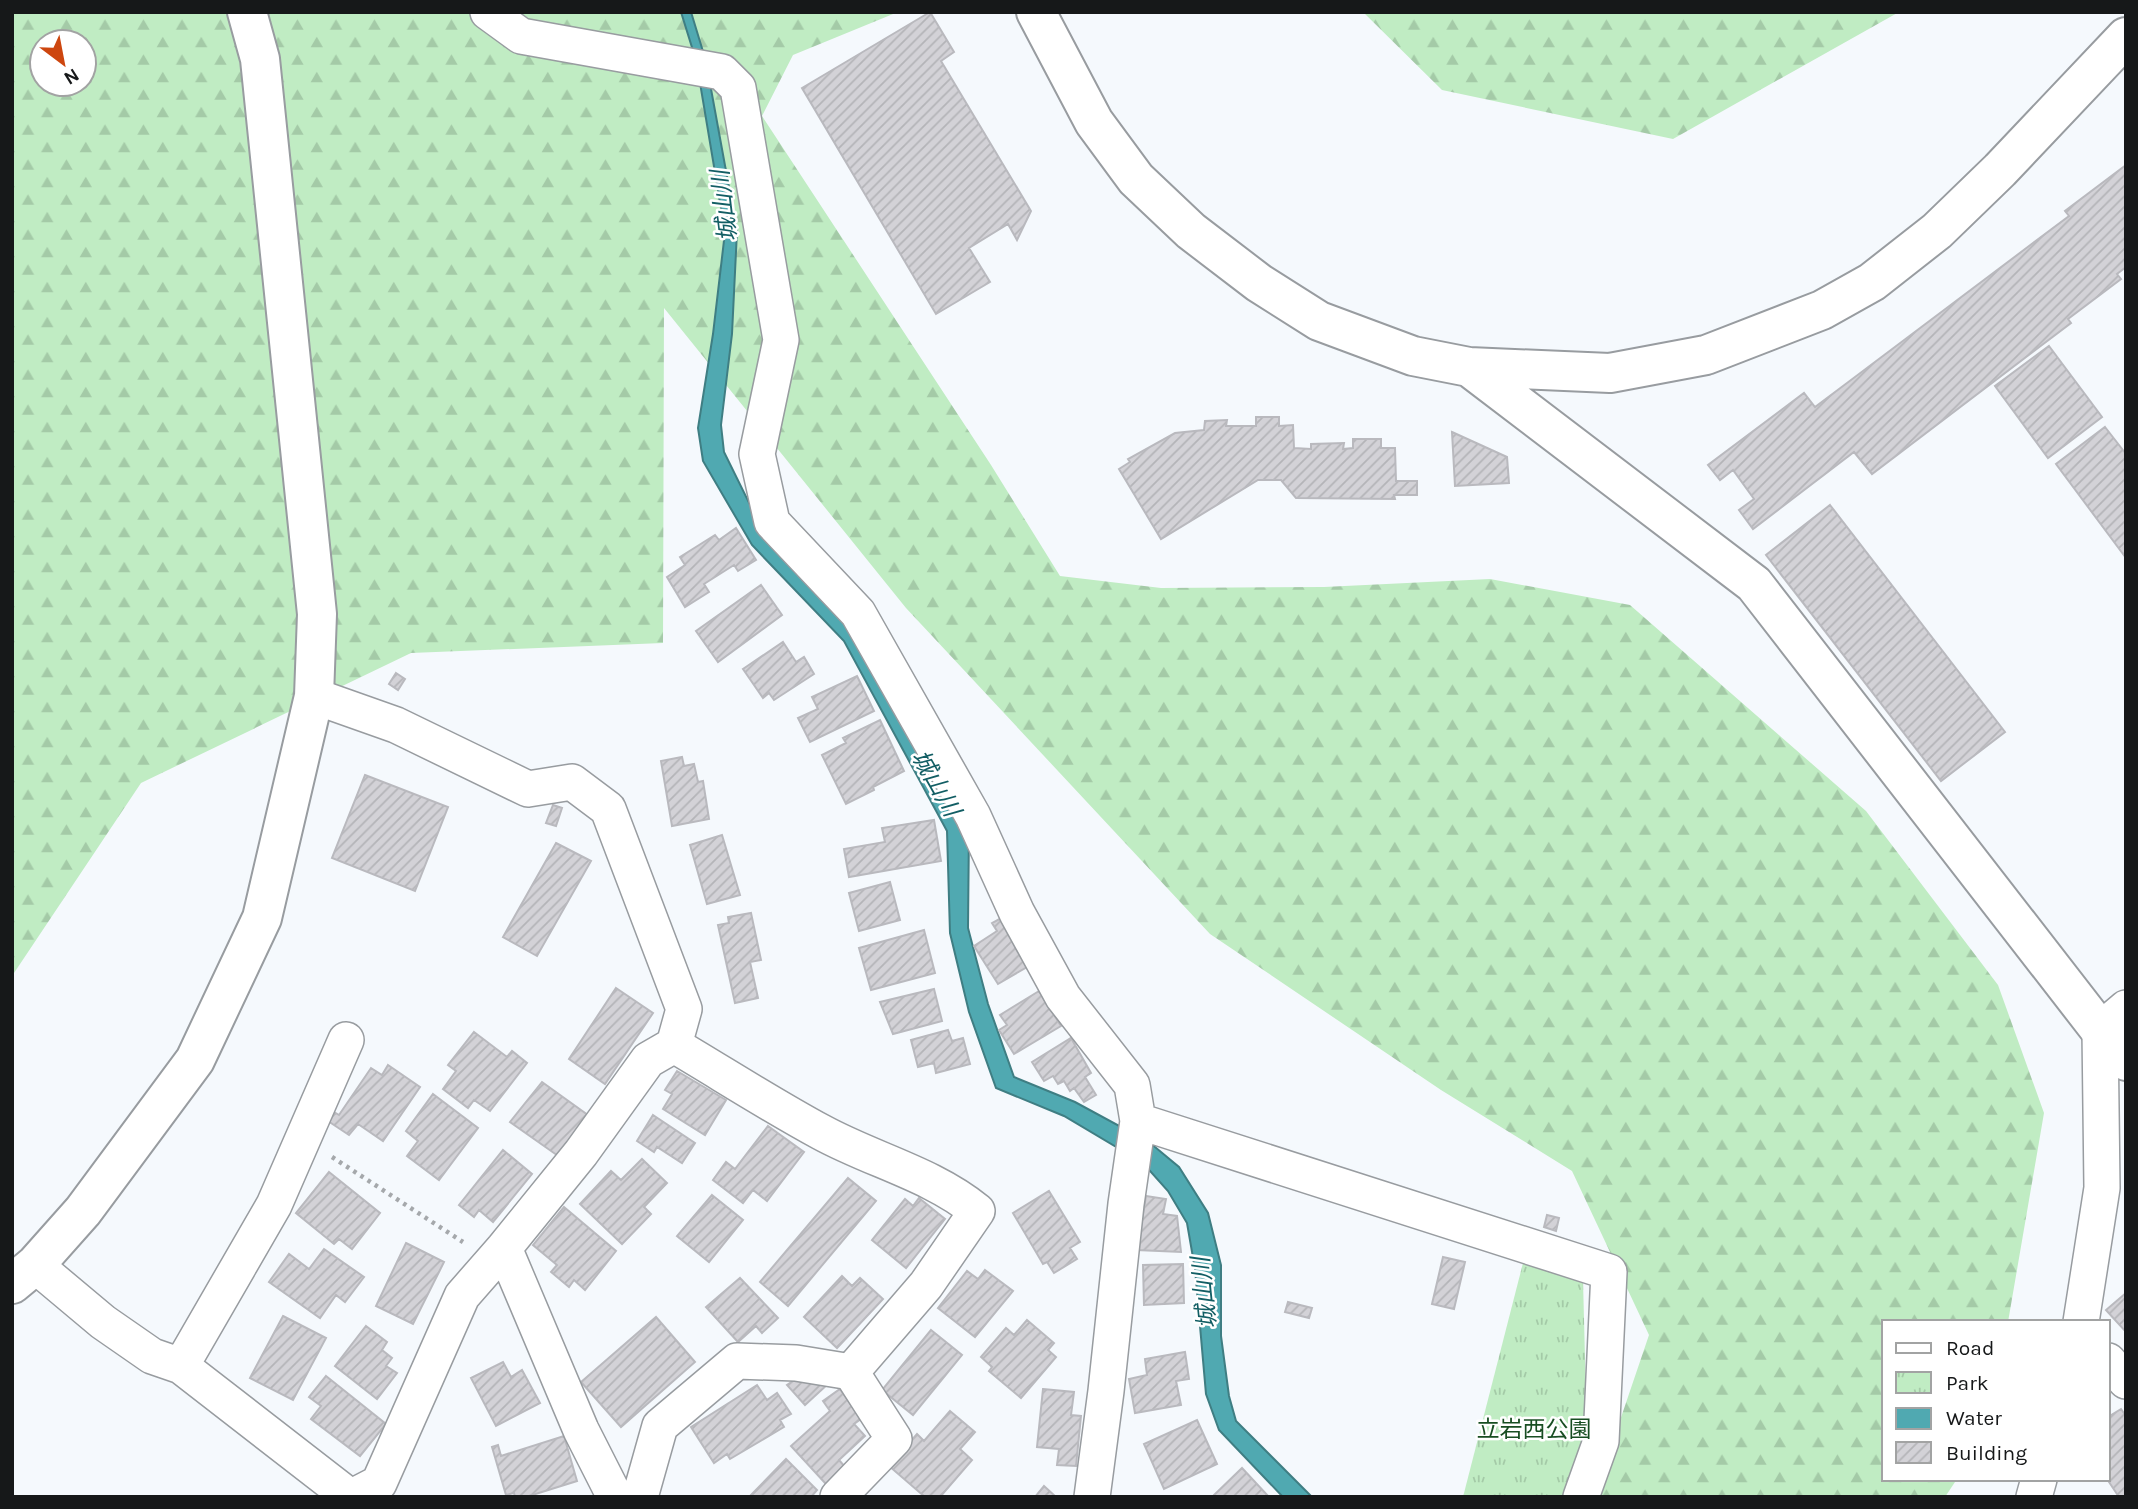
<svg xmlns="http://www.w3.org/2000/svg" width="2138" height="1509" font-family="Karla,'Noto Sans JP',sans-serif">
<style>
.forest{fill:url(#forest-firs);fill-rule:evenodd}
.park{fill:url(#park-tufts)}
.water{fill:#50a9b1;stroke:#3f7e83;stroke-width:2}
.building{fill:url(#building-hatch);stroke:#b9b9be;stroke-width:2}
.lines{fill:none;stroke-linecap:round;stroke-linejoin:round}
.minor-casing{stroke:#989ca0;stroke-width:38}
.tertiary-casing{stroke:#989ca0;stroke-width:42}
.path{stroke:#a5a8ab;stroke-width:4.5;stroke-dasharray:3.5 5;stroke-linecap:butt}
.minor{stroke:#fff;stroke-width:35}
.tertiary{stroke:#fff;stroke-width:38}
.labels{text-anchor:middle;stroke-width:5;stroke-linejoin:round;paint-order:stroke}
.park-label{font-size:23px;fill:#184e22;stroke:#fff}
.water-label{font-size:24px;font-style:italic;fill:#125e64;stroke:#fff}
</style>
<defs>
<pattern id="forest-firs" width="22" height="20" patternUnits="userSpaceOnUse" patternTransform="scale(1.75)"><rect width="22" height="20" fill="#c0ecc3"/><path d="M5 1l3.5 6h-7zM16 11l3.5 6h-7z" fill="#a4caa7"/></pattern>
<pattern id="park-tufts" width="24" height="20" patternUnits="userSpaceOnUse" patternTransform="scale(1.75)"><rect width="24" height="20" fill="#c0ecc3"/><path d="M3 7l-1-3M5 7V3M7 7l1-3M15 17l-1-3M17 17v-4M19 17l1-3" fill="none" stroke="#a4caa7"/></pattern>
<pattern id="building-hatch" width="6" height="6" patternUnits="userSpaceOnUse" patternTransform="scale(1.75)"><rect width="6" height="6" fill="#d3d2d7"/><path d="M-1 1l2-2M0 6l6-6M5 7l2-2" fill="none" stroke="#b4b4b8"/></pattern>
</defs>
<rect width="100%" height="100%" fill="#f5f9fd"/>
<!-- forest -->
<path class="forest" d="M12,12H898L793,55L762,116L991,465L1060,576L1161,588L1324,587L1490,579L1630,605L1866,811L1998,985L2044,1113L2008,1322H1884V1479H1957L1945,1497H1594L1649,1335L1572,1171L1441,1090L1210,934L906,608L664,308L663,643L411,653L141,783L12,976ZM42,42H84V84H42Z
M1363,12H1899L1673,139L1442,90Z"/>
<!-- park -->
<path class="park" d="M1523,1263L1583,1280L1587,1437L1565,1497H1463Z"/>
<!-- water -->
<path class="water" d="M681,12H691L705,58L695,57Z
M699,77L709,78L737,231L732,334L721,425L724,452L761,527L857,626L969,826L968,928L988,1004L1014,1077L1075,1102L1149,1142L1179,1167L1208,1213L1221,1265V1336L1229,1396L1236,1421L1312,1497H1283L1219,1430L1206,1394L1195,1269L1187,1223L1168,1191L1143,1163L1064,1116L996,1088L969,1012L950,933L947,831L844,641L752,545L703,461L698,428L713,334L725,232Z"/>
<!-- building -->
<path class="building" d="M930,12L954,52L941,61L1031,211L1017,240L1008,224L969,248L990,282L936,314L802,88Z
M2126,165V267L2117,274L2121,279L2068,319L2071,323L1872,474L1854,452L1753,529L1739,510L1754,499L1733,470L1720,480L1708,465L1804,393L1815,407L1847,383L2069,216L2065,211Z
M2049,346L2102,417L2048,458L1995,386Z
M1256,417H1279V426L1293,425L1294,448L1311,449V444L1344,443L1343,449L1353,448V439H1381V448H1395L1396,481H1417V495H1394L1395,499L1296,498L1281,480H1258L1161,539L1119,469L1130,462L1128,459L1175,433L1204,430L1205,421L1227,420L1226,426H1256Z
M2105,427L2126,454V558L2056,464Z
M1452,432L1507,457L1509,483L1455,486Z
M1830,505L2005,732L1941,781L1766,555Z
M736,528L756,560L738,571L734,565L704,584L709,592L685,607L667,577L685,565L680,557L715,535L719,540Z
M761,585L782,615L718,662L696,631Z
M783,642L796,662L804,657L814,674L774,700L769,693L763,698L743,669Z
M396,673L405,679L398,690L389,684Z
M857,676L874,711L810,742L798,718L818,709L812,697Z
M880,720L904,771L873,787L874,790L846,804L822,755L846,743L843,738Z
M682,757L684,766L694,764L698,782L703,781L709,819L672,826L661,761Z
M365,775L448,807L415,891L332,858Z
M553,805L562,808L556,826L546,823Z
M934,820L941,861L849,877L844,849L885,842L882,828Z
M722,835L740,895L707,904L690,845Z
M556,843L591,861L537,956L503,937Z
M890,882L900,920L859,931L849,893Z
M751,913L761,960L750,962L758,998L735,1003L718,925L729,923L728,917Z
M1005,916L1027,967L998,984L974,946L997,931L992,923Z
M924,930L935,973L871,990L859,948Z
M616,988L653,1013L605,1084L569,1059Z
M934,989L942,1021L893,1034L880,1002Z
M1039,991L1061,1026L1014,1054L999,1030L1007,1025L1000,1015Z
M948,1030L952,1041L963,1038L970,1064L936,1073L934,1063L918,1067L911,1040Z
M474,1032L507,1057L512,1051L527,1063L490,1111L474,1100L468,1108L443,1089L456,1071L448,1065Z
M1071,1038L1091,1073L1085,1077L1096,1095L1084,1102L1074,1088L1070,1091L1064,1081L1058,1084L1053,1076L1044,1081L1032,1062Z
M388,1065L420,1087L383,1141L358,1124L349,1135L328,1121L334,1112L339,1115L371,1068L382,1075Z
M677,1071L726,1100L705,1135L663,1109L672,1094L665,1090Z
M542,1082L592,1118L561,1158L510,1122Z
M433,1094L478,1128L439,1180L407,1156L418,1141L406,1131Z
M653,1115L695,1143L682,1163L657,1147L654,1152L637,1141Z
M768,1126L804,1152L767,1201L753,1190L743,1203L713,1180L726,1162L735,1169Z
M503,1150L532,1174L493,1222L479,1210L474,1217L459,1205Z
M642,1159L667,1183L644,1207L651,1214L622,1244L580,1204L611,1171L621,1180Z
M329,1172L380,1213L352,1249L339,1239L334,1244L296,1213Z
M848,1178L876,1201L788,1306L760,1282Z
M1049,1191L1080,1242L1070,1248L1077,1259L1054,1273L1047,1262L1043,1264L1013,1213Z
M712,1195L743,1220L709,1262L677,1236Z
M1146,1196L1166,1199L1163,1214L1177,1216L1181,1252L1137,1250Z
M919,1198L945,1219L906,1268L872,1240L905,1199L913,1206Z
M564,1207L616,1251L585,1290L574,1280L569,1287L551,1272L557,1265L533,1245Z
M1547,1215L1559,1218L1556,1231L1544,1227Z
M406,1243L444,1262L413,1324L376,1306Z
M324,1249L364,1277L345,1302L336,1295L320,1318L269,1282L289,1254L309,1269Z
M1443,1257L1465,1262L1454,1309L1432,1304Z
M1183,1264L1184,1303L1144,1305L1143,1265Z
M985,1270L1013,1291L975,1337L938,1308L967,1271L978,1279Z
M842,1276L852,1286L860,1278L883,1299L837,1348L804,1317Z
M740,1278L778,1318L762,1333L756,1326L738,1342L706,1307Z
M2126,1293V1332L2106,1310Z
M1288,1302L1312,1308L1309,1318L1285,1312Z
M283,1316L326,1338L293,1400L250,1378Z
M656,1317L695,1362L621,1427L581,1382Z
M1027,1320L1054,1343L1048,1350L1056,1357L1021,1398L989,1371L992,1367L981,1357L1006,1328L1014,1335Z
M366,1326L387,1342L382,1350L392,1358L386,1366L397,1373L377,1399L335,1366Z
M931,1330L962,1355L913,1415L882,1390Z
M1185,1352L1189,1379L1176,1381L1181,1405L1135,1413L1129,1379L1147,1375L1145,1359Z
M503,1362L511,1377L522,1370L540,1403L496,1426L471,1378Z
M326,1376L386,1424L360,1456L311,1419L321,1406L309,1397Z
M796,1379L829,1383L805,1405L787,1385Z
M757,1385L767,1400L777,1393L791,1414L780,1420L784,1427L730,1459L727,1454L714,1463L691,1427Z
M840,1389L861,1419L854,1424L865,1436L839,1460L845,1467L826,1484L791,1446L830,1411L823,1401Z
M1043,1389L1074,1392L1071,1415L1081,1416L1076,1466L1057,1465L1059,1449L1037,1447Z
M2121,1409L2126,1416V1497H2119L2107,1479L2108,1417Z
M950,1411L975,1432L960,1449L972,1460L940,1497H925L889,1466L917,1434L924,1441Z
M1197,1420L1217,1464L1164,1489L1144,1444Z
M564,1436L577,1481L526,1497H515L514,1493L506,1495L492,1447L498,1445L501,1456Z
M786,1459L817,1490L811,1497H749Z
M1242,1468L1269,1497H1212Z
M1044,1486L1056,1497H1035Z"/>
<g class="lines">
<!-- minor casing -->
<g class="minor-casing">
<path id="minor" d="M488,12L521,36L722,72L738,88L781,340L757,454L772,522L858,613L973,816L1017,913L1063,997L1132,1085L1138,1121L1126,1204L1106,1391L1092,1497
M314,696L396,725L528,789L572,782L608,809L684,1009L674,1045L648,1060L581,1153L504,1248L462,1296L379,1483L352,1497
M674,1045C723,1074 771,1105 821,1132C872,1160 932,1174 977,1211L926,1285L851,1372
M1138,1121L1609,1272L1601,1441L1581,1497
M504,1248L581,1430L615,1497
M35,1265L103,1322L152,1356L181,1366L350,1497
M2081,1322L2102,1188L2100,1030L2126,1008
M2108,1361L2126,1381
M181,1366L274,1205L346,1040
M640,1497L660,1426L737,1361L796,1363L851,1372L894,1439L838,1497
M2034,1497L2039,1479"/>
</g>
<!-- tertiary casing -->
<g class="tertiary-casing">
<path id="tertiary" d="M1036,12L1094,122L1136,179L1191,231L1259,283L1319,321L1413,356L1469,367L1610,373L1706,355L1822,310L1872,282L1937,231L2000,170L2126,37
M1469,367L1754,584L2100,1030L2126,1061
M12,1284L35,1265L83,1211L195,1060L262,918L314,696L317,614L260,59L247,12"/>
</g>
<!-- path -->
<path class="path" d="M332,1157L463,1242"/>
<!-- minor -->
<use href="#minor" class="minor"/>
<!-- tertiary -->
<use href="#tertiary" class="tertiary"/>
</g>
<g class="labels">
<!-- park labels -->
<g class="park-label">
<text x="1534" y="1437">立岩西公園</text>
</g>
<!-- water labels -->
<g class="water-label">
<text transform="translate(724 206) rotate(-97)" y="8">城山川</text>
<text transform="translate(936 783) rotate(60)" y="8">城山川</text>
<text transform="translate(1204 1293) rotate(-96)" y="8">城山川</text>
</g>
</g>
<!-- border -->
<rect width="2138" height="1509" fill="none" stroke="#161819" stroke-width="28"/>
<!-- legend -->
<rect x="1882" y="1320" width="228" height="161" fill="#ffffff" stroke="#a2a3a3" stroke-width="2"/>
<rect x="1896" y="1343" width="35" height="10" fill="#ffffff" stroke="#a2a3a3" stroke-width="2"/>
<text x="1946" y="1355" font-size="21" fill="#161819">Road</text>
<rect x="1896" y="1372" width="35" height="21" fill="url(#park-tufts)" stroke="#a2a3a3" stroke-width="2"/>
<text x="1946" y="1390" font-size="21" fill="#161819">Park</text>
<rect x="1896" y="1408" width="35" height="21" fill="#50a9b1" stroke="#a2a3a3" stroke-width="2"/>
<text x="1946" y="1425" font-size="21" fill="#161819">Water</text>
<rect x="1896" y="1442" width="35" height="21" fill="url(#building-hatch)" stroke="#a2a3a3" stroke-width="2"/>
<text x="1946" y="1460" font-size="21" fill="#161819">Building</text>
<!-- north arrow -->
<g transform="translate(63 63) rotate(148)"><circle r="33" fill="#ffffff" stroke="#a2a3a3" stroke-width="2"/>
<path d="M0-5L12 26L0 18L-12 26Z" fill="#cd460f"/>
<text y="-10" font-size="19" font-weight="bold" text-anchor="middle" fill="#161819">N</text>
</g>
</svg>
